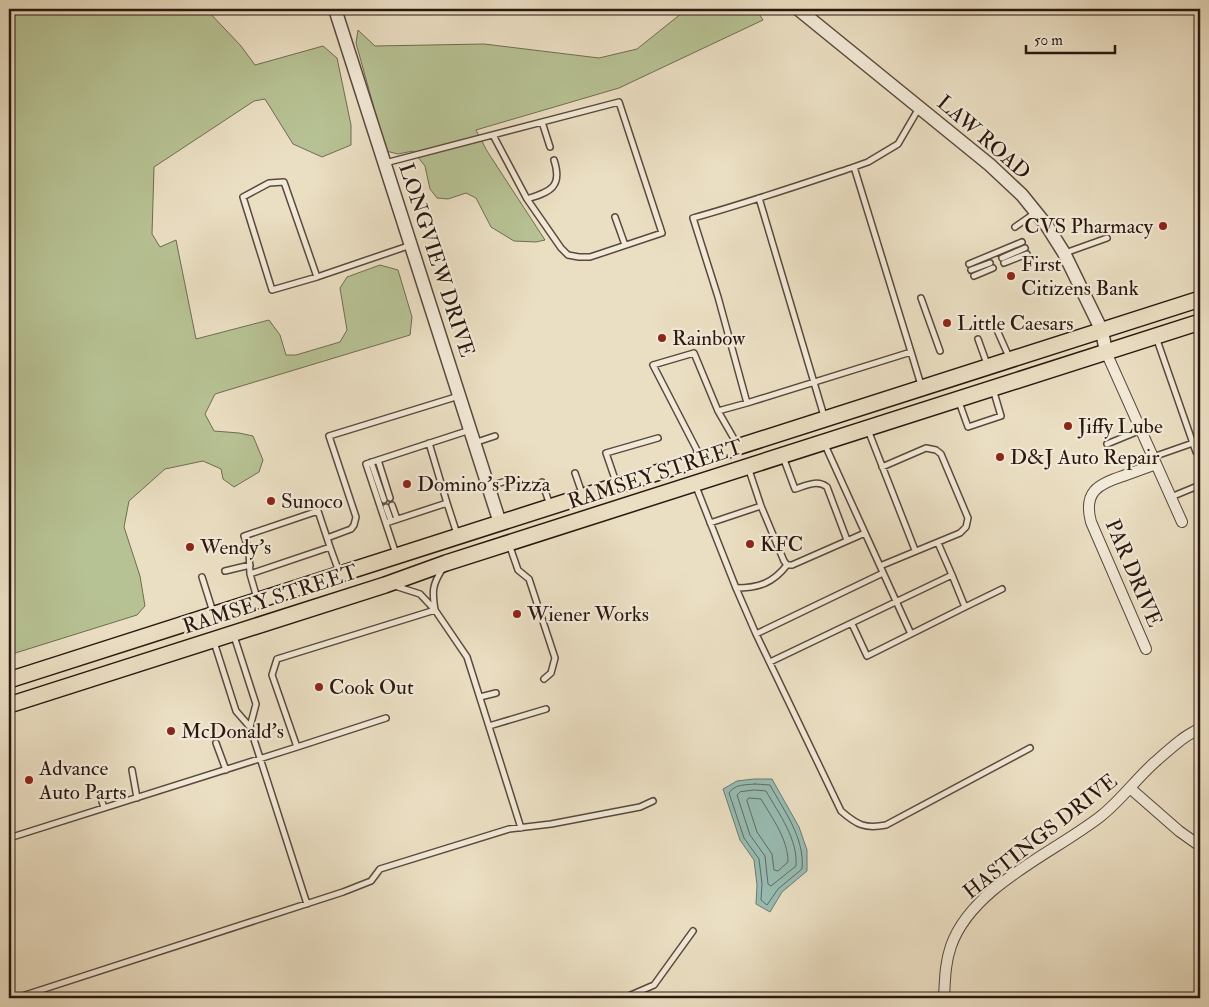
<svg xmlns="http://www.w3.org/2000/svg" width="1209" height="1007" font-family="'IM FELL Double Pica',serif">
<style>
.green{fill:#b7c294;stroke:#706c52}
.water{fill:#98bdb4;stroke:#6c7b72}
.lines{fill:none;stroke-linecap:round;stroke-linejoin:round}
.shore{stroke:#616a62;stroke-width:1}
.service-casing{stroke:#5a493d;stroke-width:8}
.minor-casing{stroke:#5a493d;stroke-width:12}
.tertiary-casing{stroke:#5a493d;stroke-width:15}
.primary-casing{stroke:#2a1710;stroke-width:18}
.service{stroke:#f2ead8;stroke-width:5}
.minor{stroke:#f2ead8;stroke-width:10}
.tertiary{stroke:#f2ead8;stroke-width:12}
.primary{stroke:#ebdfc3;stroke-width:15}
.poi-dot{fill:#8f2418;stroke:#f2ead8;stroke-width:2}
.labels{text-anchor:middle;stroke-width:4.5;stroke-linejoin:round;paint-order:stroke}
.street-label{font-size:21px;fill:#2a1710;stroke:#f2ead8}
.poi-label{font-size:21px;fill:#2a1710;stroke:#f2ead8;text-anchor:start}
</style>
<rect width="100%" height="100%" fill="#ebdfc3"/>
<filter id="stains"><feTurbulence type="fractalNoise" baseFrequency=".004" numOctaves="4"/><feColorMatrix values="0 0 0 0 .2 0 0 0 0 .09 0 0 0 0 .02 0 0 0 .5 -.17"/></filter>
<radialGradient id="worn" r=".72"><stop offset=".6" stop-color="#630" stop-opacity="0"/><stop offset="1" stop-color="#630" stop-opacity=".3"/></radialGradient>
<!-- green -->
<path class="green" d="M9,9H206L241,46L255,65L323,46L337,58L351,125V145L322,157L293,144L265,99L254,101L154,167L152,234L160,247L176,240L196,339L269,320L280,335L286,355H296L340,342L347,330L340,288L347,277L380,265L398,270L412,317L410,335L215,394L205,414L214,431L239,433L253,436L263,460L259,472L234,487L223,479L221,469L203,461L165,469L129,501L124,527L140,576L145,606L137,615L9,655Z
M687,9H756L763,20L619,88L476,130L487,151L545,240L536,242L514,241L491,227L476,198L466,193L448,199L437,198L430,189L425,166L413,151L398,154L386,151L356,43L358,30L375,46L484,44L599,58L637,49Z"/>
<!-- water -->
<path class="water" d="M754,779H772L799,827L807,850V871L782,892L770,912L756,904L757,885L754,860L740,840L723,789L737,781Z"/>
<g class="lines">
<!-- shore -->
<path class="shore" d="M755,784L770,785C784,811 805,838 802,869L778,889L767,905L761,900L762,884L759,859L744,838L729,793C735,784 745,785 755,784Z
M755,790L766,791C779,814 798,839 796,866L771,886L768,884L765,856L750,835L737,795L740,792Z
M749,798L761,799C772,818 788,839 788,862L778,871L774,870L772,854L757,832L747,801Z"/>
<!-- service casing -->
<g class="service-casing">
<path id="service" d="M542,122L550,147
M385,163L619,102L662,233L590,257H579L568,255L561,248L527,199L493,135
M854,167L911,352L747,403L718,297L693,218C747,203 800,185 854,167L868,162L898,144L919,108
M759,198L824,416
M527,199C550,192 563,187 554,160
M615,217L625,245
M1015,227L1035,213
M1065,253L1107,238
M1002,258L1025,248
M1004,263L1027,254
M969,264L1022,242
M971,270L990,263
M974,276L993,268
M317,277L272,290L243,197L269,183L284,182L317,277L411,245
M921,298L940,351
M997,330L1009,357
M1156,337L1196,452L1200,451
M978,339L987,364
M911,352L921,385
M959,402L968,427L1001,416L993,389
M718,411L747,403
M868,430L915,550
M474,443L495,436
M1107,444L1141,430
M700,456L653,365L694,353L718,411L737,444
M783,457L795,489C805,486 817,479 827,487L847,540
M1153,457L1193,443
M378,460L390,498
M371,462L384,500
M748,467L761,506L784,561L787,565H792L865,533
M575,473L583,496
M542,482L550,505
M695,484L736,588L756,634L841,811C857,825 865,829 886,825L1030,748
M617,485L606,453L658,438
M489,486L510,480
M1171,497L1200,485
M447,503L457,534
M392,505L397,519
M386,507L391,521
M386,523L447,503L429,443
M710,523L761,506
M327,538L351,529L354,525L356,517L329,436L459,396
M938,543L952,575
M509,544L518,570L529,579L555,658L551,673L544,679
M330,547L339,572
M396,554L366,464L470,430
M880,566L960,533L966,527L968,518L941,454L936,450L926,448L882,467
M225,571L250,565
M250,574L330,547L318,511L244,536L249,550L250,574L257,598
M202,577L213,612
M395,586L420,594L435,610L467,657L521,828
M736,588C759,588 773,583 787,565
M965,607L1002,589
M435,610C432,591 432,585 443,568
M852,624L867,656L911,634
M756,634L883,573
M234,636L256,704L250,727
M214,642L236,711L250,727L307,904
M770,662L952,575L965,607L911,634C882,571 854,508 825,445
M480,697L496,693
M489,726L546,709
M216,743L226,770
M297,747L386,718
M132,770L137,798
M100,795L104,808
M9,838L297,747L272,675L277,659L435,610
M16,998L343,892L371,881L380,869L509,829L551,824L640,807L653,801
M624,998L654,985L693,931"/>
</g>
<!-- minor casing -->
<g class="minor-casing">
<path id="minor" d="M1106,352L1182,522
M1146,649L1091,522C1083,492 1098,484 1123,476C1134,472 1145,468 1156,464
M1131,789L1179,831L1200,846
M944,998C945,980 945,963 951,946C972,886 1054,853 1101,816C1121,800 1136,779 1155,762C1163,755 1172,747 1181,740C1187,735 1194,732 1200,728"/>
</g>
<!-- tertiary casing -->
<g class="tertiary-casing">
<path id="tertiary" d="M335,9L500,523
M798,9L990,165L1022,195L1047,226L1064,253L1102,331L1106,352"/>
</g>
<!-- primary casing -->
<g class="primary-casing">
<path id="primary" d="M9,680L1200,299
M9,705L385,585L446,563L1200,322"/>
</g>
<!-- service -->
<use href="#service" class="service"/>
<!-- minor -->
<use href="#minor" class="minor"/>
<!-- tertiary -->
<use href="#tertiary" class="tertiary"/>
<!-- primary -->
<use href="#primary" class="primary"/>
</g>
<!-- markers -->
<g class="poi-dot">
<circle cx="1163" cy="226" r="5"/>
<circle cx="1011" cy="276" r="5"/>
<circle cx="947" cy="323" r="5"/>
<circle cx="662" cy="338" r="5"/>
<circle cx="1068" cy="426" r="5"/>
<circle cx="1000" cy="457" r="5"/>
<circle cx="407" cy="484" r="5"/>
<circle cx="271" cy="501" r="5"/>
<circle cx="750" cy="544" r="5"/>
<circle cx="190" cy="547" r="5"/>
<circle cx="517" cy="614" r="5"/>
<circle cx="319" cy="687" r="5"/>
<circle cx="171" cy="731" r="5"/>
<circle cx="29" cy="780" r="5"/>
</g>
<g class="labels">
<!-- street labels -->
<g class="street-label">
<text transform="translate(984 137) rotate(41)" y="7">LAW ROAD</text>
<text transform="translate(437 260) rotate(72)" y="7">LONGVIEW DRIVE</text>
<text transform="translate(655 474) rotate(-18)" y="7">RAMSEY STREET</text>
<text transform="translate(1134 573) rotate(67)" y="7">PAR DRIVE</text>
<text transform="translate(270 599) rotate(-18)" y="7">RAMSEY STREET</text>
<text transform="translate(1040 836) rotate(-38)" y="7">HASTINGS DRIVE</text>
</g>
<!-- poi labels -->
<g class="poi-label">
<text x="1153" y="233" text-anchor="end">CVS Pharmacy</text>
<text x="1021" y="271">First<tspan x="1021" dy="24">Citizens Bank</tspan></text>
<text x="957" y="330">Little Caesars</text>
<text x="672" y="345">Rainbow</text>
<text x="1078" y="433">Jiffy Lube</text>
<text x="1010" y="464">D&amp;J Auto Repair</text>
<text x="417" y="491">Domino's Pizza</text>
<text x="281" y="508">Sunoco</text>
<text x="760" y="551">KFC</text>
<text x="200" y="554">Wendy's</text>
<text x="527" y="621">Wiener Works</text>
<text x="329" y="694">Cook Out</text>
<text x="181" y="738">McDonald's</text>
<text x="39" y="775">Advance<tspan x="39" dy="24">Auto Parts</tspan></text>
</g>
</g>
<!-- margin -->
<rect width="1209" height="1007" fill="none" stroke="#ebdfc3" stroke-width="30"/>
<rect x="10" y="10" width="1189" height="987" fill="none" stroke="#2a1710" stroke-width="2.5"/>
<rect x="15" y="15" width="1179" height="977" fill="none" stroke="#2a1710"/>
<!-- scale -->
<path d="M1026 45v8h89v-8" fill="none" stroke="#2a1710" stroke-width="2.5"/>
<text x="1034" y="45" font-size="15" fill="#2a1710" stroke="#f2ead8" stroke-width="4" paint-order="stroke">50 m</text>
<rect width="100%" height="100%" filter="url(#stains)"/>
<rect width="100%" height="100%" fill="url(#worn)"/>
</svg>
